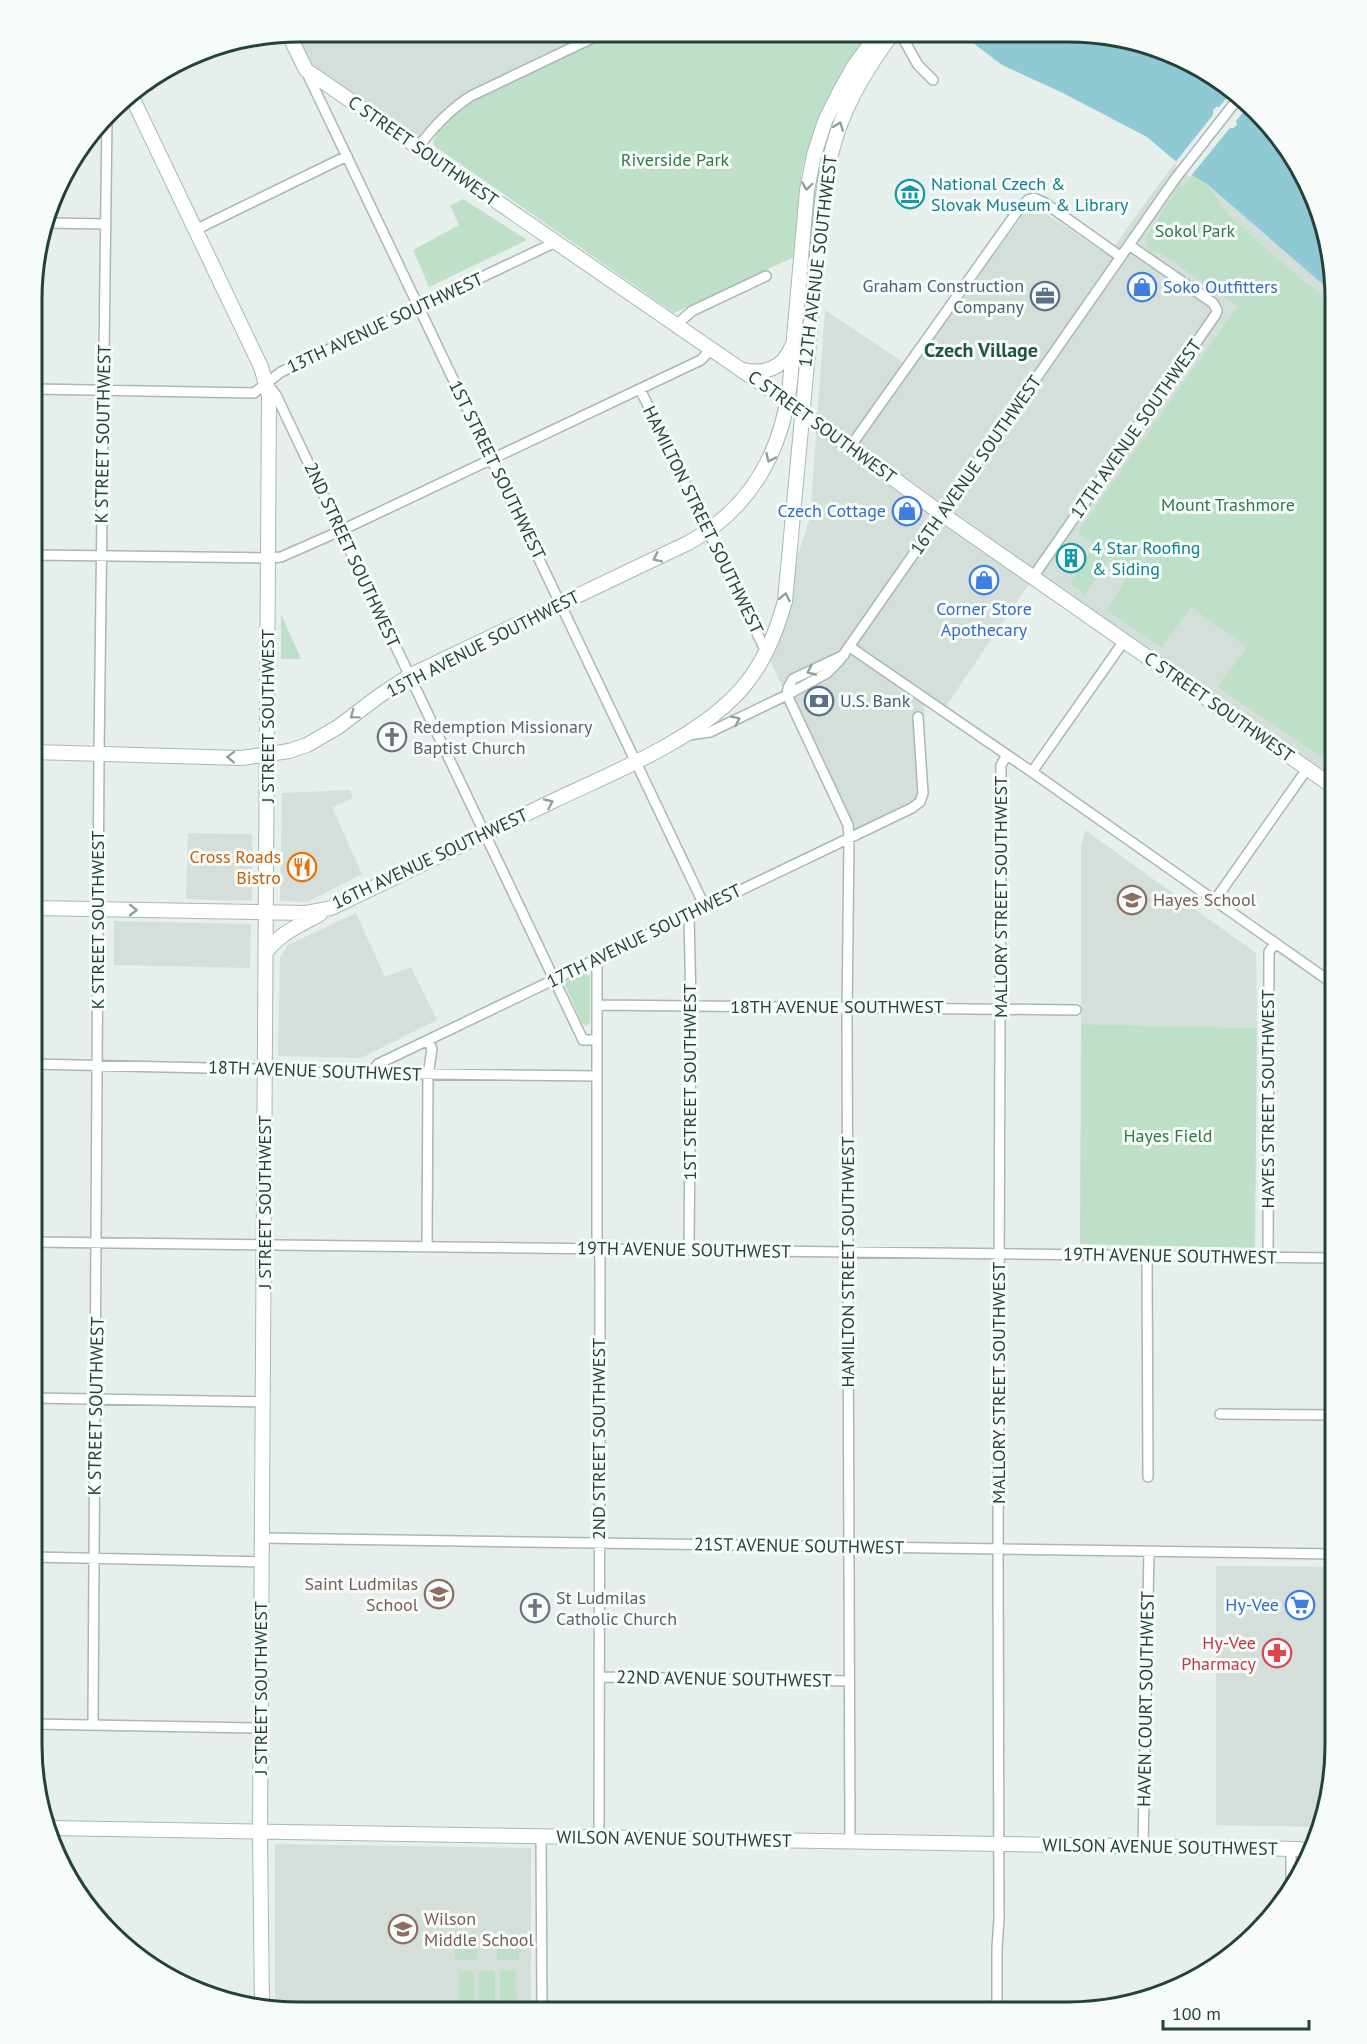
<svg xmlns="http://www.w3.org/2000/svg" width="1367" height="2044" font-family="'PT Sans',sans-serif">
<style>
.built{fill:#d4dfda}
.green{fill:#bfe0c8}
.water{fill:#8ec9d4}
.pier{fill:#e6efeb}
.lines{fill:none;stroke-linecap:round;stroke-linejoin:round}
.street-casing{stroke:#a8b8b2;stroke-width:12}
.secondary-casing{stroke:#a4bbb3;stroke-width:16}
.street{stroke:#fff;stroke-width:9}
.secondary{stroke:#fff;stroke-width:14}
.oneway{stroke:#92a09c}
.labels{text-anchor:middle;stroke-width:6;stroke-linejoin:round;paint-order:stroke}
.street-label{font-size:18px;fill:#24423a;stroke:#f7fbf9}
.park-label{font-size:18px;fill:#2d7a4b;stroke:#f7fbf9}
.culture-label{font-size:18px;fill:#0d838f;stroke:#f7fbf9;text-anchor:start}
.service-label{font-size:18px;fill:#4e5e75;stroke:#f7fbf9;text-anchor:end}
.shop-label{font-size:18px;fill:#366cbe;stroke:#f7fbf9;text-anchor:end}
.worship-label{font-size:18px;fill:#5b616d;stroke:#f7fbf9;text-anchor:start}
.food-label{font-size:18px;fill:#c56008;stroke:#f7fbf9;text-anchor:end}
.education-label{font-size:18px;fill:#785e54;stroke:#f7fbf9;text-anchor:start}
.health-label{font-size:18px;fill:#be3a42;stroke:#f7fbf9;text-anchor:end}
.neighbourhood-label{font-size:20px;font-weight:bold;fill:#1f5548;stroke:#f7fbf9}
.rim{fill:none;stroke:#24423a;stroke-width:3}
</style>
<rect width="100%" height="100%" fill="#e6efeb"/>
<!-- built -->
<path class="built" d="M299,32H605L471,96L418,147L306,70L288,33Z
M1213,115L1193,175L1207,184L1335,295V788L1033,578L942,712L925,700L920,802L852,836L766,652L810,518L825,310L912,368L1023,215L1035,211L1045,213L1108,255L1167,173Z
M350,790L353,798L332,807L362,874L308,902L280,901L282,793Z
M1085,830L1256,953L1257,1028L1081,1024V847Z
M188,833L252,834V901L186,899Z
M356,913L385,977L411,967L437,1020L361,1058L278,1056L280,958L288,945Z
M114,921L251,924L250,968L114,965Z
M1216,1566L1335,1567V1763L1320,1827L1216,1825Z
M275,1844L531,1848V2011L275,2010Z"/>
<!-- green -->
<path class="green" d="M613,32L867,33L868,35C836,81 809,127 800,184C797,208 796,233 794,257L674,313L436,147L433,143L437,131L465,104Z
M1192,175L1207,184L1228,214L1261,244L1305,282L1335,305V767L1218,687L1247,647L1191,607L1162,647L1106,610L1131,572L1110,558L1085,595L1070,583L1095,545L1078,532L1236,308H1241L1160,253L1150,251L1146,245L1147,235L1180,184L1184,186Z
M463,199L527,240L429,287L413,250L459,225L450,206Z
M281,614L301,659H281Z
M583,972L590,976V1022L586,1026L582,1023L565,985L567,981Z
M1081,1024L1257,1028L1255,1248L1080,1244Z
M455,1935H477V1960H455Z
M497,1935H519V1960H497Z
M458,1971H474V2005H458Z
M479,1971H495V2005H479Z
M500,1971H516L517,2005H500Z"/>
<!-- water -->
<path class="water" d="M960,33L1104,34L1171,52L1231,87L1281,136L1315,196L1335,295L1207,184L1192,175L1147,137L1063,93L1002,65Z"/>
<!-- pier -->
<path class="pier" d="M1234,89L1249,105L1236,121L1237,125L1233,128H1230L1190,177L1174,164L1213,115V110L1216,107H1219Z"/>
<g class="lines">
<!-- street casing -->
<g class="street-casing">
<path id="street" d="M900,33L918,65L933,80
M307,73L705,907
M418,147C434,127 449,110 471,96L605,32
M47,223L106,224
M195,230L347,156
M676,325L692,311L766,276
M269,386L276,395L583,1040H597
M34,389L254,393L281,372L556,242
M640,389L766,652
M850,447L1019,209L1028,200L1034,198L1045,203L1121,257
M33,555L269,558L281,557L340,531L701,360L711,349
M1033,577L1216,314L1217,310L1213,303L1129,245
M850,647L1032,772L1335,985
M844,655L793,679L788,688L787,695L848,825L849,838L847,1018L850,1842
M689,735L710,732L787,695L827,673L839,661L1175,179L1240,96
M1032,772L1124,641
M1215,900L1307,769
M689,915L691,1007L689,1250
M597,959V1237L600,1260L599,1837
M597,1005L1076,1010
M33,1064L253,1069L276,1072L597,1076
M371,1073L378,1064L912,808L920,802L923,793L918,717
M32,1242L1335,1258
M427,1246L428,1075L432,1049L428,1040
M1147,1256L1148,1477
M1268,1257L1269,952L1275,943
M32,1398L264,1402
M1220,1414L1335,1415
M263,1538L1335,1554
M32,1557L262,1562
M599,1677L849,1681
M32,1724L261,1728
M93,1725L99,754L107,116
M541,1836L542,2011
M1143,1847L1149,1551
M1291,1849V1890
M542,2007L849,2012
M997,2012V1948L999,1919L998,1549L1001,765L1007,755"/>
</g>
<!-- secondary casing -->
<g class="secondary-casing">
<path id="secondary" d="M288,33L306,70L788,402L942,514L1335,788
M130,93L261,367L269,395L260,1832L262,2010
M743,370C764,375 783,368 791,348
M33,752L242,758L289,751L307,745L338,727L379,696L409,676L688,543C750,509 782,452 790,383L807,190L814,155L825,121L839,93L854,66L879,33
M33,908L305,913L331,908C405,872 479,836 553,801C612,773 688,743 734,697C761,670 775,637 785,601L822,202C831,132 851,89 893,33
M266,952C280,933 300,925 320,914
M48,1828L1299,1849L1313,1852"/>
</g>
<!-- street -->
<use href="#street" class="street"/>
<!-- secondary -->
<use href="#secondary" class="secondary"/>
</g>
<!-- one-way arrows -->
<defs><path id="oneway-chevron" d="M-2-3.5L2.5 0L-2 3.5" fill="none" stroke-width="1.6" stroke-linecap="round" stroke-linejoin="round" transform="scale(1.5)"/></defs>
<g class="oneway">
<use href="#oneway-chevron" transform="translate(839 126) rotate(-70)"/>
<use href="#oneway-chevron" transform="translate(807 186) rotate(98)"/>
<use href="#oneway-chevron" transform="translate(770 458) rotate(115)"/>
<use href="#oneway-chevron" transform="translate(657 558) rotate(154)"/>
<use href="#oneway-chevron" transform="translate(785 597) rotate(-79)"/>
<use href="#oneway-chevron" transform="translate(811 671) rotate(155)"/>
<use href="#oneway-chevron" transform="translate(354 715) rotate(143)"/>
<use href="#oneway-chevron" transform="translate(736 720) rotate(-25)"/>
<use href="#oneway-chevron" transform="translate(231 757) rotate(-178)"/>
<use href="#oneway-chevron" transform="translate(549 803) rotate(-25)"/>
<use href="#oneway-chevron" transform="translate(133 910) rotate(1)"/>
</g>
<!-- icons -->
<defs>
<g id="museum-ring" transform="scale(1.5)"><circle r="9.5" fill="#f7fbf9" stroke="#0f9aa8" stroke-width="1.5"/><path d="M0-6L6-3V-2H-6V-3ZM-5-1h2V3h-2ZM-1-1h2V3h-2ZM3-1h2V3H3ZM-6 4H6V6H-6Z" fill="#0f9aa8"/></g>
<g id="shop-ring" transform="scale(1.5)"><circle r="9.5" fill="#f7fbf9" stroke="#3f7fe0" stroke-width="1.5"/><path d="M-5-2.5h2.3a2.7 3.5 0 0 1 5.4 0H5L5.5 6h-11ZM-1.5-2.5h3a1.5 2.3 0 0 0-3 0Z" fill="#3f7fe0"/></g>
<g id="office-ring" transform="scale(1.5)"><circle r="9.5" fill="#f7fbf9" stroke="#5c6f8a" stroke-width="1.5"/><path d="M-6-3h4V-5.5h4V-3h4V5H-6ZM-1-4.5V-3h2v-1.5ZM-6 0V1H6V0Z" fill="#5c6f8a"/></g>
<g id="building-ring" transform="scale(1.5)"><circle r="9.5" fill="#f7fbf9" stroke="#0f9aa8" stroke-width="1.5"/><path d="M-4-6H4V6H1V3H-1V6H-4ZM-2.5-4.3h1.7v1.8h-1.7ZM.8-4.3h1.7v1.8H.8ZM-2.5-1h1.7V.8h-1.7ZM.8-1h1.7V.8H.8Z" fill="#0f9aa8"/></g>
<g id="bank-ring" transform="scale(1.5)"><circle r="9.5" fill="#f7fbf9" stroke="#5c6f8a" stroke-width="1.5"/><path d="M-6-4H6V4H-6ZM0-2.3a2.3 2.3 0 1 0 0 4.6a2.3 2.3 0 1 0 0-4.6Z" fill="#5c6f8a"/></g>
<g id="church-ring" transform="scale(1.5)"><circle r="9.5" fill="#f7fbf9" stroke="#6b7280" stroke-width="1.5"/><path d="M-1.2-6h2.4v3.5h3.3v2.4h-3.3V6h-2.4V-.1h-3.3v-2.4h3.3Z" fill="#6b7280"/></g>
<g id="restaurant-ring" transform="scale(1.5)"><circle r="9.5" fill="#f7fbf9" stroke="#e8710a" stroke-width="1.5"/><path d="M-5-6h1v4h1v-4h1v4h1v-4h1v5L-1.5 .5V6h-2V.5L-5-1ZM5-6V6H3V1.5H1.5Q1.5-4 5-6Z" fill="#e8710a"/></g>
<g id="school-ring" transform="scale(1.5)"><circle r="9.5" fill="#f7fbf9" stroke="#8d6e63" stroke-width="1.5"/><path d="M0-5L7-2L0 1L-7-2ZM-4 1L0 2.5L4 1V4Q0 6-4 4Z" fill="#8d6e63"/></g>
<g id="supermarket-ring" transform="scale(1.5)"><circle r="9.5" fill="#f7fbf9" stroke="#3f7fe0" stroke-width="1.5"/><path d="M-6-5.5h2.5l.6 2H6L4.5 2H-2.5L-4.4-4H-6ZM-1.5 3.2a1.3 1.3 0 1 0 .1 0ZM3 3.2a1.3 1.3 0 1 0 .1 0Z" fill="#3f7fe0"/></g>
<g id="pharmacy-ring" transform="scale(1.5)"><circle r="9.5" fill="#f7fbf9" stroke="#e0444e" stroke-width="1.5"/><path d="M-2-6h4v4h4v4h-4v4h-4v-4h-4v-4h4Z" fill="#e0444e"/></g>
</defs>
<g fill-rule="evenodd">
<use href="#museum-ring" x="910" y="194"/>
<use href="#shop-ring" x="1142" y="287"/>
<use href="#office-ring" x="1045" y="296"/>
<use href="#shop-ring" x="907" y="511"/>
<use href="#building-ring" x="1071" y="558"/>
<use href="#shop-ring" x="984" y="580"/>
<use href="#bank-ring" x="819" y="701"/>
<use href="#church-ring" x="392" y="737"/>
<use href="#restaurant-ring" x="302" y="867"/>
<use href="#school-ring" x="1132" y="900"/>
<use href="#school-ring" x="439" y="1594"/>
<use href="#supermarket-ring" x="1300" y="1605"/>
<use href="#church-ring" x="535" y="1608"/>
<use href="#pharmacy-ring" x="1277" y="1653"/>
<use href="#school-ring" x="403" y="1929"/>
</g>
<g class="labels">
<!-- street labels -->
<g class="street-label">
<text transform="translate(423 151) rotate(35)" y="6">C STREET SOUTHWEST</text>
<text transform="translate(818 261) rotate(-83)" y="6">12TH AVENUE SOUTHWEST</text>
<text transform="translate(385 323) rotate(-25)" y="6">13TH AVENUE SOUTHWEST</text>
<text transform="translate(822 427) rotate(36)" y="6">C STREET SOUTHWEST</text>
<text transform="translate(1136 429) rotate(-55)" y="6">17TH AVENUE SOUTHWEST</text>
<text transform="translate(103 434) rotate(-89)" y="6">K STREET SOUTHWEST</text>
<text transform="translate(976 465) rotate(-55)" y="6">16TH AVENUE SOUTHWEST</text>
<text transform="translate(497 470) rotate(64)" y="6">1ST STREET SOUTHWEST</text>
<text transform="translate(703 520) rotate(64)" y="6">HAMILTON STREET SOUTHWEST</text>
<text transform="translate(352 555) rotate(65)" y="6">2ND STREET SOUTHWEST</text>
<text transform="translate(483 644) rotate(-27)" y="6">15TH AVENUE SOUTHWEST</text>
<text transform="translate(1219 707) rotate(35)" y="6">C STREET SOUTHWEST</text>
<text transform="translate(268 716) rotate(-90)" y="6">J STREET SOUTHWEST</text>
<text transform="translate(430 859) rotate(-25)" y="6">16TH AVENUE SOUTHWEST</text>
<text transform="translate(1001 897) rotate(-90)" y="6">MALLORY STREET SOUTHWEST</text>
<text transform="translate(98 920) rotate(-90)" y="6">K STREET SOUTHWEST</text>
<text transform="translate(644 936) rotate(-26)" y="6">17TH AVENUE SOUTHWEST</text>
<text x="837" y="1013">18TH AVENUE SOUTHWEST</text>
<text transform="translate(315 1071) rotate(2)" y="6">18TH AVENUE SOUTHWEST</text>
<text transform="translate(690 1082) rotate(-90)" y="6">1ST STREET SOUTHWEST</text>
<text transform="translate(1268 1099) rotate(-90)" y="6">HAYES STREET SOUTHWEST</text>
<text transform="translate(265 1202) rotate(-90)" y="6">J STREET SOUTHWEST</text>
<text transform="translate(684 1250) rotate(1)" y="6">19TH AVENUE SOUTHWEST</text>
<text transform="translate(1170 1256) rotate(1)" y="6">19TH AVENUE SOUTHWEST</text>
<text transform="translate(848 1262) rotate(-90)" y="6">HAMILTON STREET SOUTHWEST</text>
<text transform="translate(999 1383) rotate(-90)" y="6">MALLORY STREET SOUTHWEST</text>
<text transform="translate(96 1406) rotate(-89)" y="6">K STREET SOUTHWEST</text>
<text transform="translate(599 1439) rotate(-90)" y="6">2ND STREET SOUTHWEST</text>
<text transform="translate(799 1546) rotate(1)" y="6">21ST AVENUE SOUTHWEST</text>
<text transform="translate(724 1679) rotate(1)" y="6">22ND AVENUE SOUTHWEST</text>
<text transform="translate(261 1688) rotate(-90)" y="6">J STREET SOUTHWEST</text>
<text transform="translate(1146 1699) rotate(-89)" y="6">HAVEN COURT SOUTHWEST</text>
<text transform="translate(674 1839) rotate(1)" y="6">WILSON AVENUE SOUTHWEST</text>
<text transform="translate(1160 1847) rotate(1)" y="6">WILSON AVENUE SOUTHWEST</text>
</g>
<!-- park labels -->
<g class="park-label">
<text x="675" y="166">Riverside Park</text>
<text x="1195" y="237">Sokol Park</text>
<text x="1228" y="511">Mount Trashmore</text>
<text x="1168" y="1142">Hayes Field</text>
</g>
<!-- culture labels -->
<g class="culture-label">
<text x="931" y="190">National Czech &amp;<tspan x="931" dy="21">Slovak Museum &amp; Library</tspan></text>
<text x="1092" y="554">4 Star Roofing<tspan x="1092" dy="21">&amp; Siding</tspan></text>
</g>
<!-- service labels -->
<g class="service-label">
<text x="1024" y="292">Graham Construction<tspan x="1024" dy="21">Company</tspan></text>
<text x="840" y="707" text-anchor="start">U.S. Bank</text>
</g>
<!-- shop labels -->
<g class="shop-label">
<text x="1163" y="293" text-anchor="start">Soko Outfitters</text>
<text x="886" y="517">Czech Cottage</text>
<text x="984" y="615" text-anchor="middle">Corner Store<tspan x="984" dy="21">Apothecary</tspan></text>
<text x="1279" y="1611">Hy-Vee</text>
</g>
<!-- worship labels -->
<g class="worship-label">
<text x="413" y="733">Redemption Missionary<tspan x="413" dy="21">Baptist Church</tspan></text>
<text x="556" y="1604">St Ludmilas<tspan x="556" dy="21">Catholic Church</tspan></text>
</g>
<!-- food labels -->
<g class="food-label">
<text x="281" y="863">Cross Roads<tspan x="281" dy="21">Bistro</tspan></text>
</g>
<!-- education labels -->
<g class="education-label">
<text x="1153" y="906">Hayes School</text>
<text x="418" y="1590" text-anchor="end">Saint Ludmilas<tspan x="418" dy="21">School</tspan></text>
<text x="424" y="1925">Wilson<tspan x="424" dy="21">Middle School</tspan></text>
</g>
<!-- health labels -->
<g class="health-label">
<text x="1256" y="1649">Hy-Vee<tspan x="1256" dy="21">Pharmacy</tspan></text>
</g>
<!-- neighbourhood labels -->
<g class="neighbourhood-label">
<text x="981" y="357">Czech Village</text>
</g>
</g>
<!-- crop -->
<path d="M0 0H1367V2044H0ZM299 42H1068A257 257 0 0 1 1325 299V1745A257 257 0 0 1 1068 2002H299A257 257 0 0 1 42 1745V299A257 257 0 0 1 299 42Z" fill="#f7fbf9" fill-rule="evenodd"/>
<path class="rim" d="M299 42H1068A257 257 0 0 1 1325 299V1745A257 257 0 0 1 1068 2002H299A257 257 0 0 1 42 1745V299A257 257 0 0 1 299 42Z"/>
<!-- scale -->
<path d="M1163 2020v9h146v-9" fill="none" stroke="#24423a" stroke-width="3"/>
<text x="1172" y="2020" font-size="18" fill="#24423a" stroke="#f7fbf9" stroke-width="4.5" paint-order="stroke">100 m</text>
</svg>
